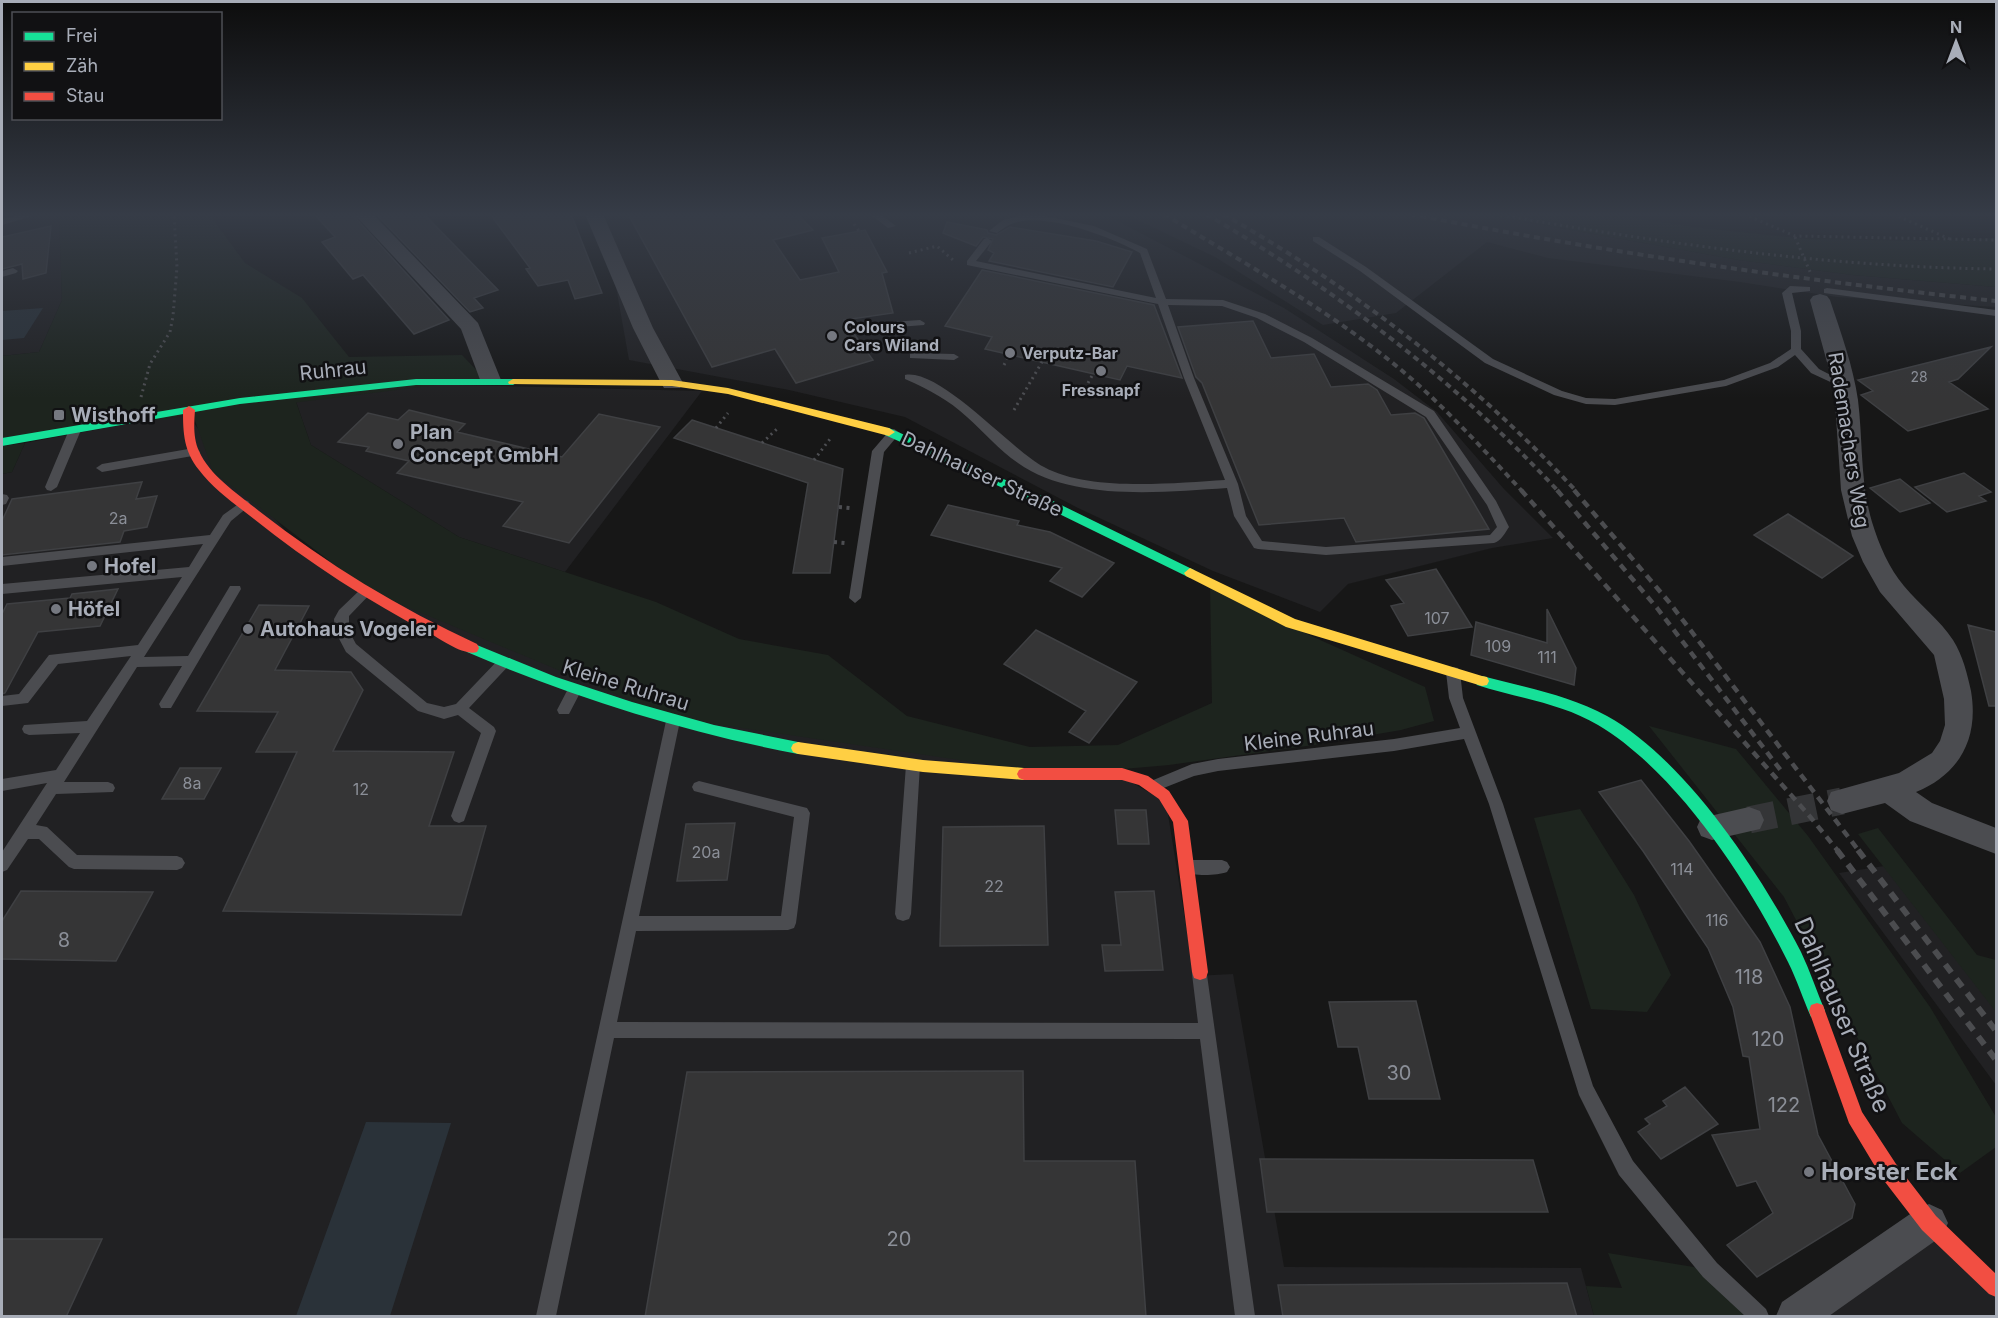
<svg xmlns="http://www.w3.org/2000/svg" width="1998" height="1318" font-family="Inter,sans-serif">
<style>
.built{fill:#212123}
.green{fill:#1d241e}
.water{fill:#2a3239}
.building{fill:#353536;stroke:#3f4043;stroke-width:1.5}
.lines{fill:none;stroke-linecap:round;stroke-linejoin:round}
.street-tunnel{stroke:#343537;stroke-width:27;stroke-dasharray:27 14;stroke-linecap:butt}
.path-far1{stroke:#4d4e52;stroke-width:3;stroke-dasharray:2 4;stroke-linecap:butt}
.path{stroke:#4d4e52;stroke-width:4;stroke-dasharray:3 4.5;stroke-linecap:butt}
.lane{fill:#4b4c50;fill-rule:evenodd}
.street{fill:#4b4c50;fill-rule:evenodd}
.fast{fill:#16e098;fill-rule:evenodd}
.slow{fill:#ffcf43;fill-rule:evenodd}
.jam{fill:#f24e42;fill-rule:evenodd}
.rail-far2{stroke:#4b4c4f;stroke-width:4;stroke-dasharray:6 4.5;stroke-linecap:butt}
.rail-far1{stroke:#4b4c4f;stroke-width:4.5;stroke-dasharray:8 6;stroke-linecap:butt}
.rail{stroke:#4b4c4f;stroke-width:6;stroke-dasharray:10 8;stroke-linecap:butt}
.poi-dot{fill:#757880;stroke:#111113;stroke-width:2}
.labels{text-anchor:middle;stroke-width:5;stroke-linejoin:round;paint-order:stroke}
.far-number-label{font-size:14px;fill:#8b8f98}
.far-poi-label{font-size:16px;font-weight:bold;fill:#a8adb8;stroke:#111113;text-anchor:start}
.number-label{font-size:16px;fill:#8b8f98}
.street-label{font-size:20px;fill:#a8adb8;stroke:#111113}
.poi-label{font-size:20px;font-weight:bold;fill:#a8adb8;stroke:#111113;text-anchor:start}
.near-number-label{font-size:20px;fill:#8b8f98}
.near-street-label{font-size:24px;fill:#a8adb8;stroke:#111113}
.near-poi-label{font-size:24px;font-weight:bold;fill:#a8adb8;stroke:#111113;text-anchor:start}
</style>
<rect width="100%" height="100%" fill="#171717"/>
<!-- built -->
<path class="built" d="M2,214H59L62,300L39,352L2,356Z
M603,214H1104L1284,308L1394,379L1437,412L1504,489L1553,538L1492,548L1348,584L1320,612L1213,571L1078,508L905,417L789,390L629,360Z
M1125,214H1481L1739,260L1853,275L1996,287V307L1837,297L1740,282L1548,258L1487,242L1396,313L1323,325L1215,257Z
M418,384L702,391L565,572L459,537L311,445L294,396Z
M185,413L305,554L1122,777L1166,802L1194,976L1233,974L1284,1267L1581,1268L1594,1316H2V474L12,472L25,443Z
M1884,866L1996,997V1085L1839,873Z
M1929,1226L1996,1296V1316H1811Z"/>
<!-- green -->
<path class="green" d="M59,214H209L245,263L302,298L349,357L462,355L485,379L2,439V356L39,352L62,300Z
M1482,214H1610L1693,227L1807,239L1927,241L1996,238V287L1853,275L1739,260Z
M294,396L311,445L459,537L656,602L739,639L828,655L907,716L1030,747L1118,745L1212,703L1210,585L1309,635L1425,687L1434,721L1401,730L1314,745L1169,765L1123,769H1021L673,718L369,591L213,472L192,412Z
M25,443L12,472L2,474V446Z
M1649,726L1736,749L1808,836L1930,1007L1996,1117V1147L1960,1173L1902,1123L1784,897Z
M1580,809L1634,895L1671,975L1647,1012L1591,1009L1534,818Z
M1878,828L1977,955L1996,960V1012L1858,834Z
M1608,1253L1706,1269L1756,1316H1594L1586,1286L1622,1288Z"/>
<!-- water -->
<path class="water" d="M43,308L24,338L2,340V311Z
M366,1122L451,1123L390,1316H296Z"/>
<!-- building -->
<path class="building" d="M314,214H352L449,320L414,334L363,275L353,279L322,242L335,237Z
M376,214H424L498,290L474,298L483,308L470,312Z
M490,214H571L602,293L575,299L568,280L538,286L526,269L530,268Z
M628,214H797L813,230L773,240L800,280L839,272L822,238L865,230L887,272L882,273L893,313L844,320L873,360L796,383L775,349L712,367Z
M947,222L987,230L988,233L996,235L1010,227L1096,241L1132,252L1113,287L989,261L994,253L988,250L993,239L983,237L976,246L943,233Z
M51,226L46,273L23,279L22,264L2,269V237Z
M982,270L1154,305L1182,378L1127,366L1120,380L985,349L992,337L945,326Z
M1253,321L1271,358L1314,354L1331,387L1368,384L1377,390L1391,415L1415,413L1424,418L1489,529L1356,542L1344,518L1259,525L1202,383L1196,377L1178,327Z
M1991,347L1958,379L1949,382L1988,409L1908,431L1861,395L1873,391L1858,380Z
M409,410L465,424L457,432L562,457L599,414L660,427L569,543L503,526L523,502L397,473L409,461L366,451L369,447L338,442L368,413L398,420Z
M692,420L843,469L830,573H793L808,483L674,438Z
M1964,473L1991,492L1979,496L1986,501L1947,512L1915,487Z
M1900,479L1930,503L1900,512L1870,488Z
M142,482L136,499L157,496L147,527L124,531L120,542L2,555V521L12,499Z
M948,505L1019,521L1017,525L1050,532L1114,563L1082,597L1050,581L1062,568L931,535Z
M1788,514L1827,539L1853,556L1822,578L1754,535Z
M1436,569L1472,627L1408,636L1391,606L1404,603L1386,580Z
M118,589L100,626L38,632L5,693L2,694V614L7,604L70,598L72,594Z
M259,605L309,606L275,670L351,672L363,690L333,751L454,752L429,826H486L461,915L223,911L297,752H256L278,712L197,711Z
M1547,609L1576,668L1574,685L1471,655L1476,622L1547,643Z
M1968,625L1996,632V706H1989Z
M1036,630L1137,682L1089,743L1069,732L1086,711L1004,664Z
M180,768H221L204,799H162Z
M1641,780L1689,841L1760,942L1790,1007L1818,1135L1855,1204L1852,1218L1757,1277L1727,1245L1773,1213L1756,1181L1737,1186L1712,1135L1760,1129L1749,1057L1743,1056L1733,1007L1708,948L1643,851L1599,792Z
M1115,810H1146L1149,844H1118Z
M735,823L727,880L677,881L686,824Z
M1044,826L1048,945L940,946L943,827Z
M21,891L153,892L116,961L2,959V921Z
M1154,891L1163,970L1105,971L1102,945H1121L1115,892Z
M1416,1001L1440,1099H1369L1358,1047H1338L1329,1002Z
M1023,1071L1024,1161H1135L1146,1317H645L687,1072Z
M1685,1087L1718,1124L1661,1159L1638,1132L1650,1124L1645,1119L1667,1106L1663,1101Z
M1260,1159L1533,1160L1548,1212H1267Z
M2,1239H102L66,1317H2Z
M1567,1283L1577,1317H1283L1278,1285Z"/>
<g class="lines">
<!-- street-tunnel -->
<path class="street-tunnel" d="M1749,820L1842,801"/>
<!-- path-far1 -->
<path class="path-far1" d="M1495,214C1661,243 1827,267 1996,269
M1744,214L1795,236L1996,240
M1893,214L1952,240
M854,224L861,234
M1795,237L1811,274
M909,253L937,246L954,261
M1004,365L1009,355
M1088,383L1093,374
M141,397L150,364L170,332L173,316L177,267L174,214
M1014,410L1042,362
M716,428L728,413
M762,443L779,427
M814,460L830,439"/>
<!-- path -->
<path class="path" d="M839,507L850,508
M834,542L845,543"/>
<!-- lane -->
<path class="lane" d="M26,214L36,215L2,225V219Z
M870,214H880L896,226L888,228Z
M1024,215L1045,216L1094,226L1147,249L1166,299L1223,300L1265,314L1312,338L1434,411L1496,501L1509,527C1505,533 1501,541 1494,543L1326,555L1258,549L1254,548L1234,516L1227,488C1163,492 1073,502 1018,463C999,450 984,432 967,417C949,400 928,389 905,379V375C940,368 1011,450 1044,467C1089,492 1174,483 1225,480L1184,378L1158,304L967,265V261L984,239L987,238L992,241L976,261L1156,298L1140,253C1111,237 1040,209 1009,225C1005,227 1001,230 997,233L989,231L1003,220ZM1168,305L1222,306L1257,318L1304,342L1426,417L1487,505L1497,527L1490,535L1326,547L1262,541L1246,516L1238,484L1194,378Z
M1313,237H1319L1366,267L1493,359L1562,391L1586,398L1615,399L1724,380L1770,363L1791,349V331L1782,293L1790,286L1810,287V291L1792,293L1801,331V349L1819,369L1848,384L1843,387L1839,386L1811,373L1795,355L1778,367L1726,386L1615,405L1586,404L1554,395L1485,363L1360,271L1313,241Z
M13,268L18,271L16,273L2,277V271Z
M1827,288L1996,310V316L1824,293V289Z
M920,320L925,323L924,325L860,330L855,327L860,324Z
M914,353L954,354L959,357L954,360L910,358V354Z
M75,426L81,430L57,487L51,491L47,490L45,487L69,430Z
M894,429L900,433L884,452L861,598L855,603L849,598L872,451L890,430Z
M194,448L200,452L198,455L102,472L96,468L102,464Z
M2,494L7,495L9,498L6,504L2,505Z
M244,500L248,501L250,504L248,507L231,521L144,657L188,656L230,586H240L241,589L171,708H161L159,704L182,666L137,667L64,782H108L113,784L115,788L113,792L56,794L36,825L47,827L77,855L177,856L182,858L185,863L182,868L177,870L74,869L69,867L39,839H28L7,870L2,872V852L47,783L2,791V779L56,770L80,733L29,735L24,733L22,729L24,725L87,721L131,656L58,664L28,703L2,706V696L19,694L49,655L138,645L182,577L2,594V584L189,567L203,544L2,566V557L210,535L223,515Z
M367,586L373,591L349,616V631L356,644L427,703L444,707L456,704L500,658H510L512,662L469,708L494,727L496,731L464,821L459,823L454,821L451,816L481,733L458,715L444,719L418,711L346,652L335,631L334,619L339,610L362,588Z
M1453,667L1458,668L1460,672L1463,698L1503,804L1593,1086L1633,1161L1717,1263L1766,1309L1769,1316H1745L1703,1277L1619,1175L1579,1095L1489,804L1464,739L1394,751L1218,771L1194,776L1156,791L1151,789L1149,785L1151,781L1192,764L1218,759L1394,739L1460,728L1449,698L1446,672L1448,668Z
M574,686L579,687L581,691L569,714H559L557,710L569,687Z
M673,715L678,717L680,721L639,916H781L794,817L694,791L692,787L694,783L699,781L807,808L810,813L796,923L794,928L788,930L636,931L617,1022L1198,1023L1192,974L1194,968L1200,966L1206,968L1255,1316H1235L1200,1039L614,1038L556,1316H536L666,721L668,717Z
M913,759L918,761L920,765L911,914L909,919L903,921L897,919L895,914L906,765L908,761Z
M1188,860H1222L1227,862L1230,867L1227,872C1216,876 1194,876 1183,872L1180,867L1183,862Z"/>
<!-- street -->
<path class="street" d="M354,214H373L478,323L501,380L498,385H482L461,329Z
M585,214H603L653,328L683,383L680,388H664L661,383L633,328Z
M1820,294L1827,296L1830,300C1841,333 1853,366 1858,400C1863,441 1860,482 1872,522C1879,545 1889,568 1904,586C1920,605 1940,620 1953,640C1963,656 1967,673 1971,691C1979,738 1960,774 1916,792L1932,803L1996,828V854L1910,821L1885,803L1842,814L1831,810L1827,801L1831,792L1899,773L1932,753L1940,741L1945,725L1944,699L1934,655L1880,592L1863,562L1852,536L1841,490L1834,388L1810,300L1813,296Z
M1749,807L1760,811L1764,820L1760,829L1712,840L1701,836L1697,827L1701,818Z
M1929,1204L1942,1210L1948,1223L1942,1236L1829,1316H1776L1782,1302L1916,1210Z"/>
<!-- fast -->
<path class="fast" d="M416,379H513L518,382L513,385H416L240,404L2,446V438L240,398Z
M889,428L1053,501L1194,570L1196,573L1190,578L1186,576L1045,507L885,435V429Z
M472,643L556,677L632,702L714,725L798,742L803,744L805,748L803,752L798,754C684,732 574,698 467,652L465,648L467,644Z
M1482,676C1524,687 1569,695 1607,716C1685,759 1761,874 1801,952C1810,971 1817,992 1825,1011L1823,1017L1817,1019L1811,1017C1803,999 1797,980 1788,962C1748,881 1677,772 1598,725C1561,703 1517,698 1477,685L1475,681L1477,677Z"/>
<!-- slow -->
<path class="slow" d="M513,379L672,380L728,388L889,428L895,432L889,436L728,394L672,386L509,384L508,382Z
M1190,568L1295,619L1482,676L1487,677L1489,681L1487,685L1482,686L1286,627L1186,576L1184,573Z
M798,742L923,760L1024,768L1029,770L1031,774L1029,778L1024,780L923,772L798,754L793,752L791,748L793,744Z"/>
<!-- jam -->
<path class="jam" d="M189,406L195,410C194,423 193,438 199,451C210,476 238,494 259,511C327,564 399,608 477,644L479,648L477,652C464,656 442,640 431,634C368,601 309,563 254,519C235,504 214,490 199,470C184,451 183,434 183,410Z
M1024,768H1122L1148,776L1169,791L1188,821L1208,972L1206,978L1200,980L1194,978L1192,972L1173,822L1159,799L1139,785L1122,780H1024L1019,778L1017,774L1019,770Z
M1817,1003L1823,1005L1825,1011L1862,1112L1896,1164L1936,1216L1996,1274V1297L1989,1294L1922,1230L1882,1178L1849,1123L1809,1011L1811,1005Z"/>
<!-- rail-far2 -->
<path class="rail-far2" d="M1164,214C1240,261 1319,304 1389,360C1438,399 1480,446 1522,491
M1206,214C1336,290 1455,380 1558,491
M1223,214C1355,289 1473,380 1576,491
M1410,214C1604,252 1799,280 1996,301"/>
<!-- rail-far1 -->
<path class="rail-far1" d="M1521,490L1807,813L1838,851
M1557,490L1657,608L1782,772
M1574,490L1669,602L1859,851"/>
<!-- rail -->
<path class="rail" d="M1837,850L1996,1060
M1858,850L1996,1031"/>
</g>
<!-- sky -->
<linearGradient id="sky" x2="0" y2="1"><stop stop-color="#0d0d0d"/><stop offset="0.54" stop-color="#363c47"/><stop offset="1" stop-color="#363c47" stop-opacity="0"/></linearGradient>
<rect width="1998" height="398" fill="url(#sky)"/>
<!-- markers -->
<g class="poi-dot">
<circle cx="832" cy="336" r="6"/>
<circle cx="1010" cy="353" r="6"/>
<circle cx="1101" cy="371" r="6"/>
<rect x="53" y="409" width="12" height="12" rx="3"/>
<circle cx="398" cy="444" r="6"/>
<circle cx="92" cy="566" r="6"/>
<circle cx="56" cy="609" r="6"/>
<circle cx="248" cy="629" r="6"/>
<circle cx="1809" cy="1172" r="6"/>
</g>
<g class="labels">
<!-- far-number labels -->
<g class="far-number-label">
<text x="1919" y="382">28</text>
</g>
<!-- far-poi labels -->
<g class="far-poi-label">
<text x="844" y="333">Colours<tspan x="844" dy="18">Cars Wiland</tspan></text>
<text x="1022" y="359">Verputz-Bar</text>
<text x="1101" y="396" text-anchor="middle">Fressnapf</text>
</g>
<!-- number labels -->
<g class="number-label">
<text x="118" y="524">2a</text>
<text x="1437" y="624">107</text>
<text x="1498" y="652">109</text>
<text x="1547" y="663">111</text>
<text x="192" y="789">8a</text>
<text x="361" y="795">12</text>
<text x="706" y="858">20a</text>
<text x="1682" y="875">114</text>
<text x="994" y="892">22</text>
<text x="1717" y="926">116</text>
</g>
<!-- street labels -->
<g class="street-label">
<text transform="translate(333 370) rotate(-6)" y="7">Ruhrau</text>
<text transform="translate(1849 440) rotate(81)" y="7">Rademachers Weg</text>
<text transform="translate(982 474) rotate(25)" y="7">Dahlhauser Straße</text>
<text transform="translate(626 685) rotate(17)" y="7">Kleine Ruhrau</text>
<text transform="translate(1309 736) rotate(-7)" y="7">Kleine Ruhrau</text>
</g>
<!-- poi labels -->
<g class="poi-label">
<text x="71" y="422">Wisthoff</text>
<text x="410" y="439">Plan<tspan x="410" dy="23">Concept GmbH</tspan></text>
<text x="104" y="573">Hofel</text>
<text x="68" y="616">Höfel</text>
<text x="260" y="636">Autohaus Vogeler</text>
</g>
<!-- near-number labels -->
<g class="near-number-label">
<text x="64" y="947">8</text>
<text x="1749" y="984">118</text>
<text x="1768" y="1046">120</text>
<text x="1399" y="1080">30</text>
<text x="1784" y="1112">122</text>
<text x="899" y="1246">20</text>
</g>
<!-- near-street labels -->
<g class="near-street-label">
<text transform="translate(1842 1015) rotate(67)" y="8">Dahlhauser Straße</text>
</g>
<!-- near-poi labels -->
<g class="near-poi-label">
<text x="1821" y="1180">Horster Eck</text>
</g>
</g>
<!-- border -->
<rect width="1998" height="1318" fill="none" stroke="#a8adb8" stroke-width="6"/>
<!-- legend -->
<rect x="12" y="12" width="210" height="108" fill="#111113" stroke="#4d4f55" stroke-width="1.5"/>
<rect x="24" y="32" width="30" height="9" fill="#16e098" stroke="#4d4f55" stroke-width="1.5"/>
<text x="66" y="42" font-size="18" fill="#a8adb8">Frei</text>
<rect x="24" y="62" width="30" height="9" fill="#ffcf43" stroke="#4d4f55" stroke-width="1.5"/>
<text x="66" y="72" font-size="18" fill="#a8adb8">Zäh</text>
<rect x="24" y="92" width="30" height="9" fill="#f24e42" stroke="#4d4f55" stroke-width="1.5"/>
<text x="66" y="102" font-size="18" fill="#a8adb8">Stau</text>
<!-- north arrow -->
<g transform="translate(1956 42)" stroke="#111113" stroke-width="4.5" paint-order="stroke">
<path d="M0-4.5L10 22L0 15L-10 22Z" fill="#a8adb8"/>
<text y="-9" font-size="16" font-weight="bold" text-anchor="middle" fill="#a8adb8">N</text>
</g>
</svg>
